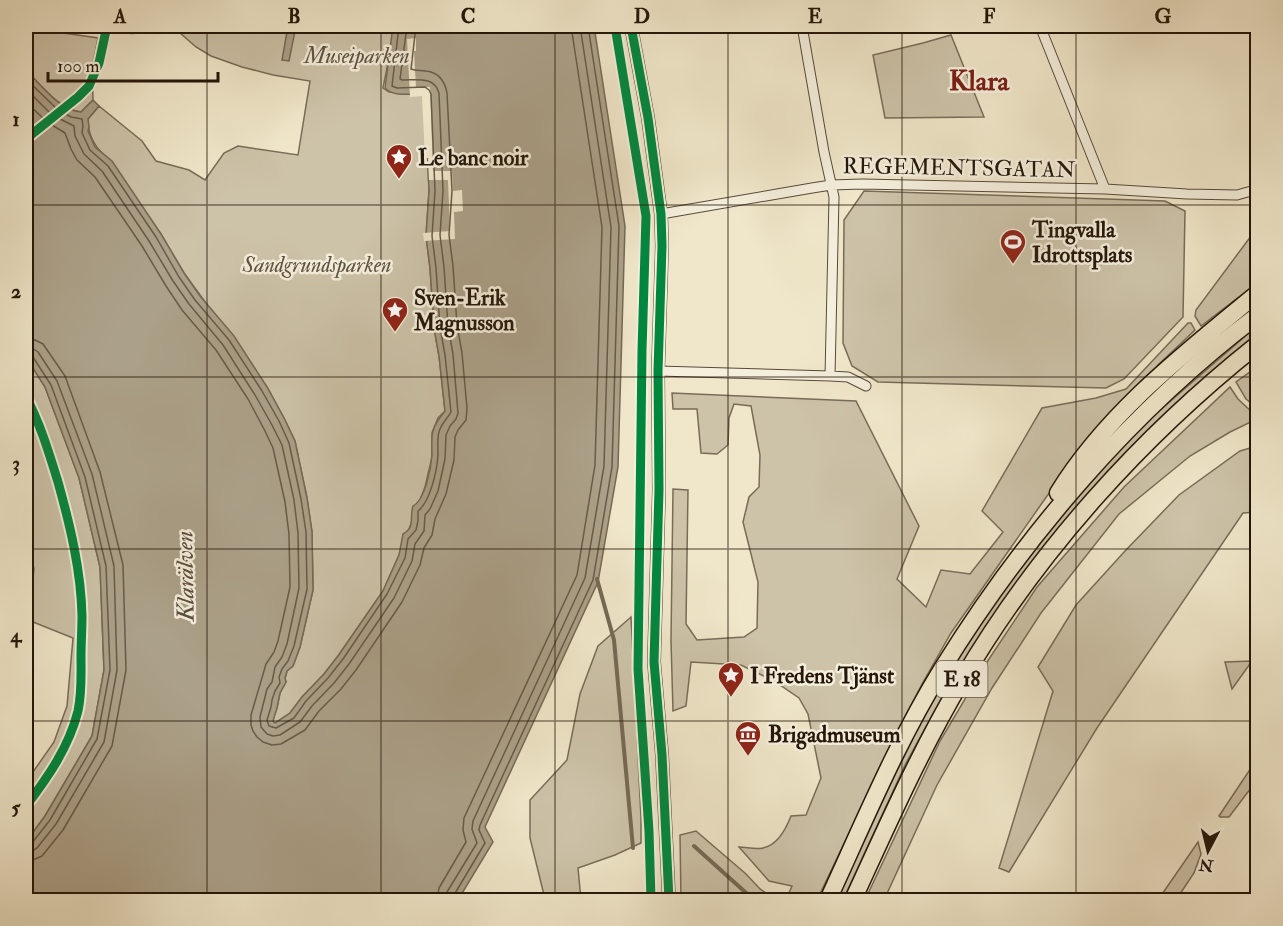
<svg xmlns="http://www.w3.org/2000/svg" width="1283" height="926" font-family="'IM FELL Double Pica',serif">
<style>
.green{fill:#cdc3a9;stroke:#786c59;stroke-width:1.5}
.water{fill:#aba088;stroke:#756955;stroke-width:1.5}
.pier{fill:#f0e7ca}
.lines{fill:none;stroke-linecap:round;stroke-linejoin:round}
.shore{stroke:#685b48;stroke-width:1.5}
.stream{stroke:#756955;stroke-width:4}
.minor-casing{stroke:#574a39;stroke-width:11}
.tertiary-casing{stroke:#574a39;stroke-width:14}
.motorway-casing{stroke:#241609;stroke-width:19}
.minor{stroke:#f5efdd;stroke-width:9}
.tertiary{stroke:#f5efdd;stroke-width:12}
.motorway{stroke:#f0e7ca;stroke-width:16}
.cycleway-casing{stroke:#f5efdd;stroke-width:13}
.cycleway{stroke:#00873e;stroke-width:9}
.grid{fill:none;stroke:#241609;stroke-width:1.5;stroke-opacity:0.55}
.labels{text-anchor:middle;stroke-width:5;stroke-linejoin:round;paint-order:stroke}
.shield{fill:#f5efdd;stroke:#635749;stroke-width:1.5}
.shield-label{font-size:21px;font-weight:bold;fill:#241609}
.park-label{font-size:22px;font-style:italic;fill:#5f5341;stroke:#f5efdd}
.poi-label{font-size:22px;font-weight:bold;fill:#241609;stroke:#f5efdd;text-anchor:start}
.street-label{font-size:22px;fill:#241609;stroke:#f5efdd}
.water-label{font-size:24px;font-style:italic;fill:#5a4d3c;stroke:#f5efdd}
.district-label{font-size:28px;font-weight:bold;fill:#7a1f14;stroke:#f5efdd}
.neatline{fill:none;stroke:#241609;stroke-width:2}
.grid-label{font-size:20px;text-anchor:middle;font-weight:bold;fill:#241609}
</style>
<rect width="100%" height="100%" fill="#f0e7ca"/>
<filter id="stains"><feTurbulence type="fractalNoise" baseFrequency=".00333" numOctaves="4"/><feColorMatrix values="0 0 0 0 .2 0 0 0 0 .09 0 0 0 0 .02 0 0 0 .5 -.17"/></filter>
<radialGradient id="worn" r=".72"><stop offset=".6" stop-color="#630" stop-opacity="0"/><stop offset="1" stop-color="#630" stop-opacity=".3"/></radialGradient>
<!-- green -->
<path class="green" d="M26,26L29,28L98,38L92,68L93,100L81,112C59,110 41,85 26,70Z
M172,26H393L391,48L383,88L389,92L425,93L429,191L426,236L430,268L434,328L439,356L445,411L438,418L432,433V457L425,487L399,555L383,591L338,656L324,674L302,697L290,713L275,723L272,721L277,708L280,693L286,682L285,679L287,671L293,666L300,647L313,590L312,532L307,498L295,441L284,418L267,387L184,273L161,234L102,153C92,143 88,133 88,119L99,106L142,141L156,161L189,170L205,180L224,153L238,146L298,155L310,81L273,75L242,67L211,56L196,47Z
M951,35L984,117L885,118L873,55L923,43Z
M864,191L1165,201L1185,211L1183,317L1124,379L1106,388L878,382L852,366L843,343L844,220Z
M1257,228V283L1201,326L1195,316L1196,310Z
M1188,323H1191L1195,330L1159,364L1137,391L1103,427L1047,496L951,633L922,684L900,727L817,900H786L792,886L769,881L739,847C746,847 756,850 763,848C778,845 786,829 791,816L806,815L821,778L808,714L799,698L774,681L741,665L691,662L686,706L673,711L671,641L673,489L688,490L686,624L697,640L744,637L757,628L758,582L743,522L749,497L759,487L760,455L751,406L734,404L729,418L728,445L717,454L701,453L697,409H673L672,393L856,401L919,526L897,579L926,607L941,570L970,574L1003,532L982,511L1042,408L1096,398L1126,389Z
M1257,326V336L1145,433L1088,493L1008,595L942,698L906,763L843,900H836L908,741L942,684L1002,590L1083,487L1136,431Z
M26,357L45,387L79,478L100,567L104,670L92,736L45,816L26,842V782L54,742L67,706L73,638L28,620L34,569L26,534Z
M1257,367V408L1246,399L1236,382Z
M1230,387L1238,399L1255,415L1257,418L1255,420L1230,432L1190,456L1119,514L1041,613L992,688L937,785L884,900H865L940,741L987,662L1037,587L1124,487Z
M1257,446V512L1243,513L1097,728L1009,872L999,868L1053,691L1038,667L1076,605L1125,551L1179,495L1240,451Z
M631,617L641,818V843L615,855L578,868L581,900H566L544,895L530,838V800L567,760L580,694L598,646Z
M1252,661L1232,689L1225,662Z
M1257,759V780L1229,817H1220L1219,816Z
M696,831L746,874L760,889L777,900H681L680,835Z
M1198,842L1201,854L1194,873L1176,900H1158Z"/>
<!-- water -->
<path class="water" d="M288,26H296L289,61L282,60Z
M393,26H594L625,226L618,467L598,582L485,827L493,842L458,900H26V842L45,816L92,736L104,670L100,567L79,478L45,387L26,357V70C41,85 59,110 81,112L93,100L99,106L88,119L89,127L88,131L95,147L112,161L161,234L184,273L200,296L234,336L267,387L284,418L295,441L307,498L312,532L313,590L300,647L293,666L287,671L285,678L286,682L280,693L277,708L273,721L275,723L290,713L302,697L324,674L338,656L383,591L399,555L403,534C416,527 409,517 413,506C425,500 431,468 432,455C432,447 431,438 433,431C435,423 440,417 445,411L439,356L434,328L430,268L426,236L429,191L425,94C413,93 394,98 385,88Z"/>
<!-- pier -->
<path class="pier" d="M416,38V51H414L416,88L430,87L433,171H452L453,191L462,190L463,211L454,212L455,239L424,241L423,233L450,231L448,180H429L428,158H425L422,96L410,97L407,39Z"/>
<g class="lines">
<!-- shore -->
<path class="shore" d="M26,79L57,109L71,117L82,119L83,126L82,133L90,150L108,166L156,237L179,277L195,300L229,340L262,391L279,421L289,443L301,499L306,532L307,589L294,646L288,661L282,669L279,677L280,683L275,691L272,700L271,707L267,720L269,726L276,728L294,718L306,701L328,678L343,659L387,594L405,558L408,539L416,530L418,521V511C430,502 437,471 438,455C438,448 437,439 439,432C441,424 447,419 451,412L445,355L440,327L436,268L432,236L435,191L431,94L429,90L425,87L397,88L392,86L399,26
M26,89L52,115L74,126L75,136L84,154L102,171L149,241L173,281L189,304L223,345L255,395L272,425L282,445L294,500L298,533L299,588L287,644L282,657L275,667L272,682L267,689L260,717L261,727L267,734L273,736L280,735L300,722L312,706L334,683L349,664L394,598L412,561L415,544L424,531L425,515L430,509L438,491L445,459L446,435L450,426L456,419L458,413L453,354L448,326L444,267L440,235L443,191L439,93C434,76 417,80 402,80L400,79L407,26
M26,102L47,122L65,133L71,149L77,160L95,177L142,246L166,286L182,310L216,350L248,399L264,429L273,448L285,502L289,534L290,587L278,641L274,652L266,664L251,715V725L253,731L257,737L263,742L272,745L281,744L305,730L319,711L341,689L356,670L402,602L420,565L424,548L432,535L435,519L446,494L454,460L455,437L458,430L466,420L467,408L462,353L457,325L453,266L449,235L452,191L447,93C445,81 438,72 426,71C420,70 416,71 411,69L416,26
M26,338L35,340L43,344L65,376L100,472L123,565L126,670L112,746L63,830L42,856L33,860L26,861
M26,347L32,348L38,352L57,381L92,474L114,566L117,670L104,742L56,824L37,848L32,851L26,852
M26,355L33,357L51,385L85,477L106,566L110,670L97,739L50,820L32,843L26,845
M437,900L439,888L466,842L463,830L464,818L577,575L595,465L602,227L571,26
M446,900L447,892L477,843L472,829L473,821L585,578L604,466L611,227L580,26
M453,900L454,895L485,843L479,830L480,825L593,580L612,467L619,226L588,26"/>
<!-- stream -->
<path class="stream" d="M597,579L614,640L633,848
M694,846L754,900"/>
<!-- minor casing -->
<g class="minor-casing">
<path id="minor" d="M121,26L120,27C129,29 136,30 145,26
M802,26L824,152L834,197L830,376
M1040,26L1105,189
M661,214L812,188L831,185L862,184L1105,189L1187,194L1237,195L1255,190L1258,188
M658,371L830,376L848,377L866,386
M26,539L27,546L26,587"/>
</g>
<!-- tertiary casing -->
<g class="tertiary-casing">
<path id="tertiary" d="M631,26L648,118L661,214L662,246L658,371L659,490L654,662L662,755L669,900"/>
</g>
<!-- motorway casing -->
<g class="motorway-casing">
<path id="motorway" d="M1058,493C1107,413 1186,352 1258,293
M828,900C864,822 897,742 942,669C1025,535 1132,410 1258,315
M853,900C887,826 920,751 962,680C1038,551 1141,437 1258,344"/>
</g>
<!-- minor -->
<use href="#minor" class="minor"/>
<!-- tertiary -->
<use href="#tertiary" class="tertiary"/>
<!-- motorway -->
<use href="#motorway" class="motorway"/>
<!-- cycleway casing -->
<g class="cycleway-casing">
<path id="cycleway" d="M615,26L646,216L642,351L638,669L649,831L651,900
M631,26L648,118L661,214L662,246L658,371L659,490L654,662L662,755L669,900
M26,139L78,97L89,86L99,63L107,26
M26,397C40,423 49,453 58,482C70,525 81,570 82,616C82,629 81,643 81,657C81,674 82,693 78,711C69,747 48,777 26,806"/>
</g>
<!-- cycleway -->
<use href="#cycleway" class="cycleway"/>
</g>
<!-- grid -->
<path class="grid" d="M207,26V900M381,26V900M555,26V900M728,26V900M902,26V900M1076,26V900M26,205H1258M26,377H1258M26,549H1258M26,721H1258"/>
<!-- icons -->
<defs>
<g id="sight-pin" transform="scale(1.35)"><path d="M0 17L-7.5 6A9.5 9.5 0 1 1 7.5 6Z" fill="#8f2418" stroke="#f5efdd"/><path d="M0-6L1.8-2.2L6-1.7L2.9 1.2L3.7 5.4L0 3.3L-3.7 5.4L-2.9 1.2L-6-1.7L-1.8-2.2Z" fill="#fff"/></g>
<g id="stadium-pin" transform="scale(1.35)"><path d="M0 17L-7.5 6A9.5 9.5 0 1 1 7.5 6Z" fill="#8f2418" stroke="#f5efdd"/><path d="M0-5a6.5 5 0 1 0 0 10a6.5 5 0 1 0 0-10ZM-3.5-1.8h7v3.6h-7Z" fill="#fff"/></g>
<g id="museum-pin" transform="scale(1.35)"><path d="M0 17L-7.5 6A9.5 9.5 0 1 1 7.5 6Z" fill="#8f2418" stroke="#f5efdd"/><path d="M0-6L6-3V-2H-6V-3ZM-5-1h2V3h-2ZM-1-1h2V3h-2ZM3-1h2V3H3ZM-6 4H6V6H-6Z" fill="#fff"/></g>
</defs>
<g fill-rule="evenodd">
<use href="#sight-pin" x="399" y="157"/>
<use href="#stadium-pin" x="1013" y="242"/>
<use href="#sight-pin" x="395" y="310"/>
<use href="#sight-pin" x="731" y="675"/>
<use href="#museum-pin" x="748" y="734"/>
</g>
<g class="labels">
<!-- shield labels -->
<rect class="shield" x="936.5" y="661" width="51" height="36" rx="4.5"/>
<g class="shield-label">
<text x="962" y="686">E 18</text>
</g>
<!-- park labels -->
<g class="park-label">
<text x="357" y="63">Museiparken</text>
<text x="317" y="272">Sandgrundsparken</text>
</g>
<!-- poi labels -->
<g class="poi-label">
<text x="418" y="165">Le banc noir</text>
<text x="1032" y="237">Tingvalla<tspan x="1032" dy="25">Idrottsplats</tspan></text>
<text x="414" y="305">Sven-Erik<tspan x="414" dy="25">Magnusson</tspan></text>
<text x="750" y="683">I Fredens Tjänst</text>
<text x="768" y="742">Brigadmuseum</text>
</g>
<!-- street labels -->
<g class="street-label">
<text transform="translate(959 167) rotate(1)" y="8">REGEMENTSGATAN</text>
</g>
<!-- water labels -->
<g class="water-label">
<text transform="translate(185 576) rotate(-91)" y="8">Klarälven</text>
</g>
<!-- district labels -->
<g class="district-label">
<text x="979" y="90">Klara</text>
</g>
</g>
<!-- margin -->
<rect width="1283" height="926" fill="none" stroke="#f0e7ca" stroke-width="66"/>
<!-- north arrow -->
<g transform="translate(1208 851) rotate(187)" stroke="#f5efdd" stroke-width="4.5" paint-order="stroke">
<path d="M0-4.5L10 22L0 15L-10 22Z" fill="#241609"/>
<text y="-9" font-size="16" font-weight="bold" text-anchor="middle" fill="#241609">N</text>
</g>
<!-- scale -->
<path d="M48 72v9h170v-9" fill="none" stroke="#241609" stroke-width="3"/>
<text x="57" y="72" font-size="18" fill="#241609" stroke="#f5efdd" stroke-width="4.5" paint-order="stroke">100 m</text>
<rect x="33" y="33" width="1217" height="860" class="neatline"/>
<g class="grid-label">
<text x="120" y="23">A</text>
<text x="294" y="23">B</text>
<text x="468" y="23">C</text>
<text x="642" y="23">D</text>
<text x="815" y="23">E</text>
<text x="989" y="23">F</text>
<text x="1163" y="23">G</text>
<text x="16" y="126">1</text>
<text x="16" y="298">2</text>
<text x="16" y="470">3</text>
<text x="16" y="642">4</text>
<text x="16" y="814">5</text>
</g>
<rect width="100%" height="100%" filter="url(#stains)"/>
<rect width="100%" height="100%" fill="url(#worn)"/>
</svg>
